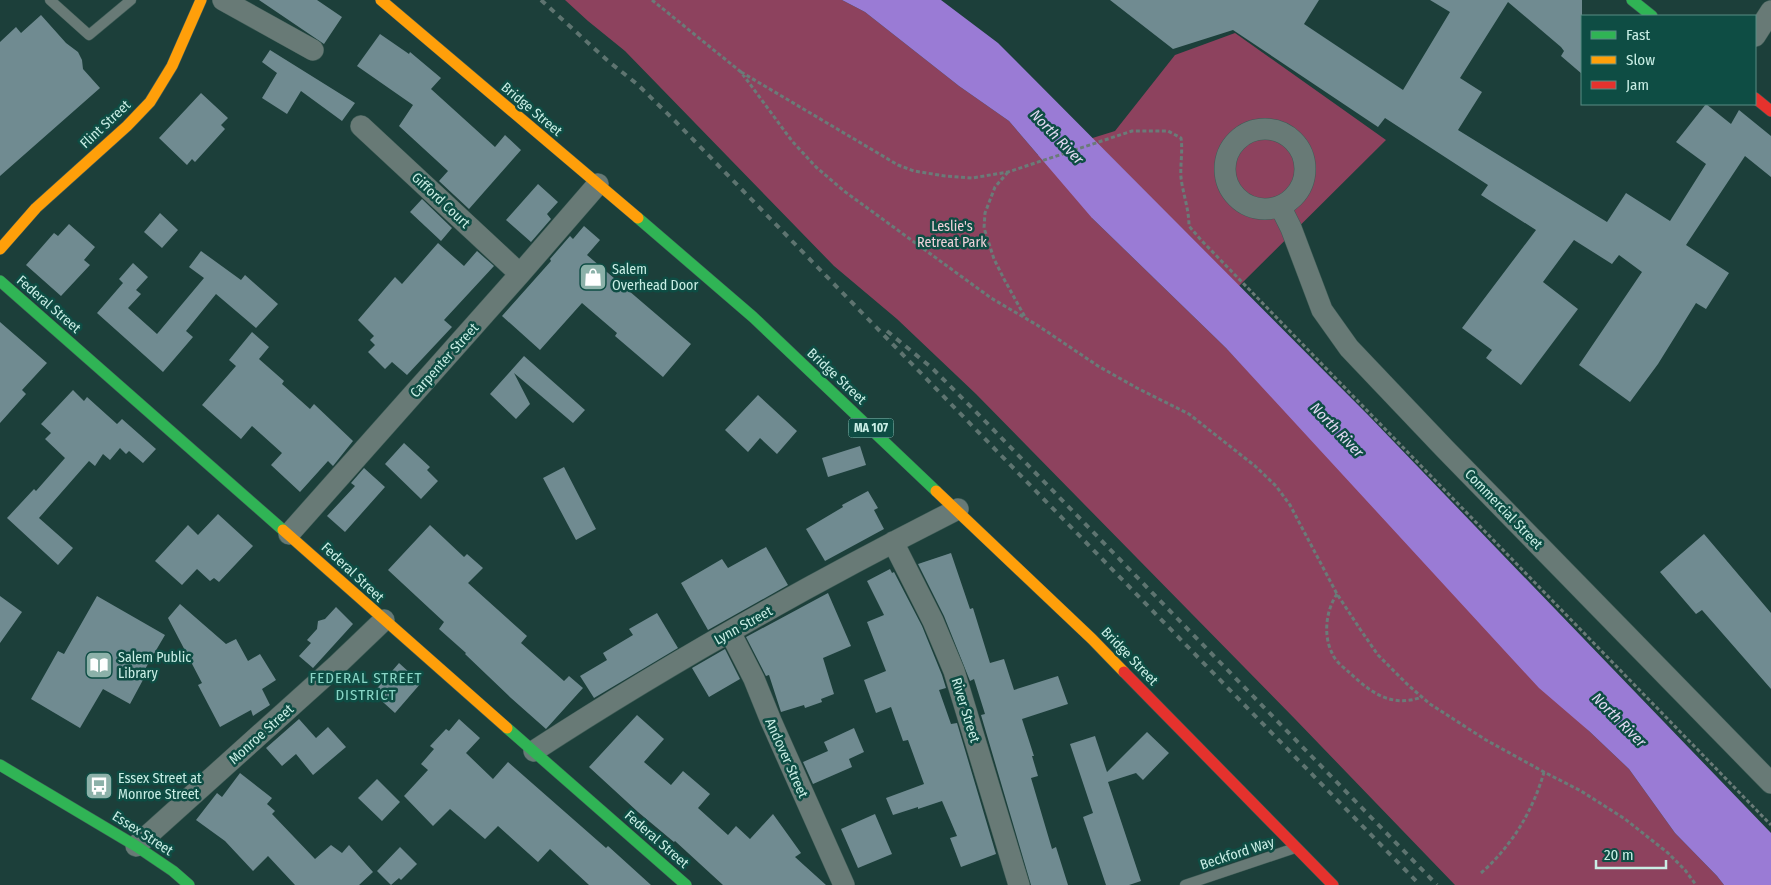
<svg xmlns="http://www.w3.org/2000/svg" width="1771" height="885" font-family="'Fira Sans Condensed',sans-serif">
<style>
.green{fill:#8d425e}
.water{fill:#9a7bd5}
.building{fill:#708b91}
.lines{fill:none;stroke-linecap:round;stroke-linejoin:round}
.lane-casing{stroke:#3e5c56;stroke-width:11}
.street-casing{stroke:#3e5c56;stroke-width:22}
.fast-casing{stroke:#3e5c56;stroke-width:12}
.slow-casing{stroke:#3e5c56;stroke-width:12}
.jam-casing{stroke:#3e5c56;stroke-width:12}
.path{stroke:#6a7b78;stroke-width:3;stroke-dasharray:4 2.5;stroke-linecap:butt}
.lane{stroke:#687a76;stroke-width:10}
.street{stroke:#687a76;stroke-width:21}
.fast{stroke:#30b455;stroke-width:11}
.slow{stroke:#ff9f0a;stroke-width:11}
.jam{stroke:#e5322d;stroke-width:11}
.rail{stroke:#5e7470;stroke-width:4;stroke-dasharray:6 6;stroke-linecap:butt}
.labels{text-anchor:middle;stroke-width:5;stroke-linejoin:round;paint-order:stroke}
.shield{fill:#0e4d44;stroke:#91beb5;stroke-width:1}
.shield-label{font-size:12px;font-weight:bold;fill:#c9eee5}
.street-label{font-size:14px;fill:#c9eee5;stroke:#0e4d44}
.park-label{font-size:14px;fill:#f0d2da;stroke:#0e4d44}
.poi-label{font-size:14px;fill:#c9eee5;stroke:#0e4d44;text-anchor:start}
.water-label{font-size:15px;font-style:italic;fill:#e2daf3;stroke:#0e4d44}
.neighbourhood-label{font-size:15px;letter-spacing:1px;fill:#89d6c6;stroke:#0e4d44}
</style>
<rect width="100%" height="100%" fill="#1c3f3a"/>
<!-- green -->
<path class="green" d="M565,0H842L865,12L959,86L1009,121L1038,155L1115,131L1175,55L1235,33L1386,140L1239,286L1103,149L1092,218L1226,348L1589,731L1629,769L1675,833L1717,876L1724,885H1455L1295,719L976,394L897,319L834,266L625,51L588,21Z"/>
<!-- water -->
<path class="water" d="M842,0H941L998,43L1368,415L1771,833V885H1724L1717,876L1675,833L1629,769L1589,731L1539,688L1226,348L1092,218L1009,121L959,86L865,12Z"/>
<!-- building -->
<path class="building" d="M259,0H317L342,17L324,44Z
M1110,0H1319L1304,24L1403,90L1450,12L1430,0H1582V74L1561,56L1564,51L1561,47L1508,2L1460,78L1482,92L1458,130L1607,222L1626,193L1670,221L1706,164L1676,142L1706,104L1731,124L1739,110L1771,136V177L1745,156L1686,245L1729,273L1706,309L1696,303L1658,364L1630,402L1579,365L1642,272L1619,255L1612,264L1574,240L1543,282L1578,309L1521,385L1486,358L1492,350L1462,328L1536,230L1481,195L1488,185L1385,118L1378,127L1233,30L1173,49Z
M41,15L66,43L78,52L82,60L83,69L100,88L0,176V42L16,27L21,33Z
M380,34L409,54L410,52L441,78L431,89L495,147L505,135L521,150L469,209L439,181L448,171L399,126L413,105L357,66Z
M270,50L355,103L342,121L301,91L287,114L262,98L277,73L262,62Z
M201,93L228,118L221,125L225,129L195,162L192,159L187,165L159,138Z
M538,184L558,202L547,214L551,219L531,242L506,220Z
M422,199L452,228L441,241L410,212Z
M160,213L178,230L162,248L144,232Z
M69,224L95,247L84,260L90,265L61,296L26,265L54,233L58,236Z
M584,226L600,240L587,255L691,344L663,377L615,336L617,333L582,303L540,350L502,316L551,261L550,259L570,236L573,239Z
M438,243L464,266L477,251L494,266L444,320L452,327L407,375L392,362L385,369L368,352L375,345L370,340L374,336L358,320L395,277L402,284Z
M201,251L241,280L245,275L278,304L256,328L216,294L186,331L193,337L163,372L97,313L123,283L119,279L133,263L148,277L136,290L141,294L128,308L157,334L204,278L189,267Z
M0,322L47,363L22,390L26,394L0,423Z
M252,332L269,347L259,359L284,381L282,384L310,409L314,404L353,441L333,466L328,461L300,492L271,465L282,453L252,426L241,439L202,405L236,366L229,360Z
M524,356L585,410L573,423L514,373L530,404L516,419L490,394Z
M73,390L84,401L87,397L117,424L122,419L156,449L143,463L129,451L126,454L120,448L110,460L103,454L95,466L89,461L39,518L73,548L58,565L7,518L34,489L36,491L65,458L45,439L51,433L41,424Z
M758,395L797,431L777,454L760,438L748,452L725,430Z
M404,443L430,467L427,470L438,481L421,499L385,464Z
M860,446L866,465L828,477L822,458Z
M564,467L596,529L576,540L543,478Z
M364,468L385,487L345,532L327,516L355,486L351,483Z
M868,491L878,508L874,510L884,529L825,561L806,529L843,507L842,505Z
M218,514L253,546L219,582L214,578L210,581L197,569L182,585L155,561L188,525L198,535Z
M430,525L464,557L467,554L483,568L468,583L527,636L521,643L564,681L569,676L583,688L546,729L511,698L465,654L466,653L439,629L444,622L388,570Z
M1704,534L1771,613V689L1702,610L1696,614L1660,572Z
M766,547L788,585L708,630L681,583L722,559L728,568Z
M951,553L970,609L973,608L990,663L1004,659L1014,690L1058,676L1068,704L1022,719L1034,756H1032L1038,776L1031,778L1052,849L1056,847L1068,885H1031L981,715L985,714L974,679L970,681L944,616L918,564Z
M890,569L892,573L894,572L922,626L942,675L946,688L939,690L951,724L957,723L996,854L961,867L950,838L957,836L942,801L918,809V807L893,815L886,798L924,784L908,740L903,741L891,707L876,713L864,680L886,671L867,622L884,615L867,581Z
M828,593L851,646L823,658L834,694L821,699L822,702L805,708L804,705L781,712L769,675L766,676L746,637Z
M0,596L22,612L0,643Z
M97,596L165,635L141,676L144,678L130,704L103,689L80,728L31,699L58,651L64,654Z
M180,604L226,644L236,639L248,661L260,654L276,680L262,689L270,705L253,716L251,710L220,727L198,685L202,683L168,618Z
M336,607L353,624L313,668L299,656L311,643L307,640L317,629L318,621L325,619Z
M657,613L678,648L594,698L580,676L607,660L603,653L633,635L629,629Z
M725,649L740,679L709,697L692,668Z
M399,663L421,683L395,713L373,693Z
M637,715L664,739L644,762L671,785L683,771L710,794L698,808L728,835L736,826L750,839L773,814L801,853L795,857L826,885H723L675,841L674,842L638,812L589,767Z
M299,719L316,738L328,727L346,747L313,775L296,754L282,766L266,748Z
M459,719L480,738L466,753L493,779L508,762L606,848L608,846L651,885H589L550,849L538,862L498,826L485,839L450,809L433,826L404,796L428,770L421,764L434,749L430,746L446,729L449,731Z
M854,728L864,752L849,759L852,767L813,784L803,762L828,751L824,742Z
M1147,732L1169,753L1143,780L1136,773L1108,782L1141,881L1129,885H1106L1083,817L1093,813L1070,744L1095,736L1107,772Z
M240,773L272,798L267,804L275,811L272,814L315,859L331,845L342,853L349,845L373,872L359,885H295L268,856L253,871L225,841L196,820L217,793L222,797Z
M377,779L400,802L382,821L358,798Z
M875,814L892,854L858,868L841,829Z
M400,847L417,864L401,880L399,878L391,885L377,871Z"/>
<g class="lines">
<!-- lane casing -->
<g class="lane-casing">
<path id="lane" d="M50,0L89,35L131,0
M1185,885L1295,848"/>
</g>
<!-- street casing -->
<g class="street-casing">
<path id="street" d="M223,0L313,50
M1755,36L1771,11
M361,126L520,274
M1225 169a40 40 0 1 1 80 0a40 40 0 1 1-80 0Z
M1280,206L1291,228L1322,310L1349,348L1445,449L1771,783
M289,534L520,274L598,184
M893,542L933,621L954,671L1019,885
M730,632L754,679L771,721L844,885
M534,751C669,663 814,582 958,509
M136,846L336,666L384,620"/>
</g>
<!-- fast casing -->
<g class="fast-casing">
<path id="fast" d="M1632,0L1652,16
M638,218L753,317L936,491
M0,281L283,530
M507,728L686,885
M0,765L136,846L173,871L189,885"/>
</g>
<!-- slow casing -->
<g class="slow-casing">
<path id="slow" d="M381,0L638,218
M0,249L36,208L127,126L150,102L172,66L201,0
M936,491L1092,639L1124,672
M283,530L507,728"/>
</g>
<!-- jam casing -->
<g class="jam-casing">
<path id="jam" d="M1755,98L1771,111
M1124,672L1333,885"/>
</g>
<!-- path -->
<path class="path" d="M652,0L741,72L792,141L816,167L844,191L991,298L1037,325L1098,366L1137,388L1189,414L1255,466L1276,486L1290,505L1337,594L1360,629L1378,655L1408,685L1430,704L1486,740L1544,772L1581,791L1625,819L1668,853L1685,870L1696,885
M741,72L898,165L914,171L945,176L972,178L1008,172L1132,131H1168L1181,138C1183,151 1180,165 1181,178C1183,194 1189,209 1189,226L1201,240L1771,825
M1008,172L995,187L985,213L984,228L994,259L1004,279L1025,317
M1337,594C1326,610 1323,635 1332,653C1335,661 1344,668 1350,673C1371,693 1392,708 1422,697
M1481,873C1511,847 1533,811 1544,772"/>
<!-- lane -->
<use href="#lane" class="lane"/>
<!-- street -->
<use href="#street" class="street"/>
<!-- fast -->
<use href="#fast" class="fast"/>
<!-- slow -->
<use href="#slow" class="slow"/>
<!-- jam -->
<use href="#jam" class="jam"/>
<!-- rail -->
<path class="rail" d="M541,0L608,61L637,84L675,121L1420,885
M887,331L932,368L982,418L1437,885"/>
</g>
<!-- icons -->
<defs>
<g id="shop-square" transform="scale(1.4375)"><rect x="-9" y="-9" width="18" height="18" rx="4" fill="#8cb1a9" stroke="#0e4d44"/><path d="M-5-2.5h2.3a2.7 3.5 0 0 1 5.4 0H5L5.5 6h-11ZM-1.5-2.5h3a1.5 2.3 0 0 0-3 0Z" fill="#fff"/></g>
<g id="library-square" transform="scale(1.4375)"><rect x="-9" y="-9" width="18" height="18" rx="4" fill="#8cb1a9" stroke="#0e4d44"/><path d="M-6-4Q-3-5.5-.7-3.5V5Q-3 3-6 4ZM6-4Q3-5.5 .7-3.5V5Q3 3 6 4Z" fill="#fff"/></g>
<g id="bus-square" transform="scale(1.4375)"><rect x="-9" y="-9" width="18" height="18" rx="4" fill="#8cb1a9" stroke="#0e4d44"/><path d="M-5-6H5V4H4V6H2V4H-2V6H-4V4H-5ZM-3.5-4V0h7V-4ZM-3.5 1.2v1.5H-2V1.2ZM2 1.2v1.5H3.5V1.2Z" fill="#fff"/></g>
</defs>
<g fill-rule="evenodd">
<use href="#shop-square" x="593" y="277"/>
<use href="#library-square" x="99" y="665"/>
<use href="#bus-square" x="99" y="786"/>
</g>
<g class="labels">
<!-- shield labels -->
<rect class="shield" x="848.5" y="418.5" width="45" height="19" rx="4"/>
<g class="shield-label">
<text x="871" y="432">MA 107</text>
</g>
<!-- street labels -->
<g class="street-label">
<text transform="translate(532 109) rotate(40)" y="5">Bridge Street</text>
<text transform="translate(105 124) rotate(-43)" y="5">Flint Street</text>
<text transform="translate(441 200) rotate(43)" y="5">Gifford Court</text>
<text transform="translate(49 304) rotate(41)" y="5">Federal Street</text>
<text transform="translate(444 360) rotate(-48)" y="5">Carpenter Street</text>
<text transform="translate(837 376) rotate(43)" y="5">Bridge Street</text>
<text transform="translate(1504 509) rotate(46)" y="5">Commercial Street</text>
<text transform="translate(353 572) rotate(43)" y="5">Federal Street</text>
<text transform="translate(743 625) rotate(-29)" y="5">Lynn Street</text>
<text transform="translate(1130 656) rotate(46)" y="5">Bridge Street</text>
<text transform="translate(966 710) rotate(73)" y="5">River Street</text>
<text transform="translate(261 734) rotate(-42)" y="5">Monroe Street</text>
<text transform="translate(787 758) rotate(66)" y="5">Andover Street</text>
<text transform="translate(143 833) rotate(33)" y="5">Essex Street</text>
<text transform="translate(657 839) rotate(41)" y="5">Federal Street</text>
<text transform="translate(1237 853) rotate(-18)" y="5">Beckford Way</text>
</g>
<!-- park labels -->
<g class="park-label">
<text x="952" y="231">Leslie's<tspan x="952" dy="16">Retreat Park</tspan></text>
</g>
<!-- poi labels -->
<g class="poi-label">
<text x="612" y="274">Salem<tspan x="612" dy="16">Overhead Door</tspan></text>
<text x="118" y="662">Salem Public<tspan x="118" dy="16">Library</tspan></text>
<text x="118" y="783">Essex Street at<tspan x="118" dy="16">Monroe Street</tspan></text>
</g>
<!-- water labels -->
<g class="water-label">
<text transform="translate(1057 137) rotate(46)" y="5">North River</text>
<text transform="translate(1337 430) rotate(46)" y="5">North River</text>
<text transform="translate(1619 720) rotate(45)" y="5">North River</text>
</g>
<!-- neighbourhood labels -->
<g class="neighbourhood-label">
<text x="366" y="683">FEDERAL STREET<tspan x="366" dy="17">DISTRICT</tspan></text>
</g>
</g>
<!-- legend -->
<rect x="1581" y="15" width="175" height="90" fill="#0e4d44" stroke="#598d84"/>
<rect x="1591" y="31" width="25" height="8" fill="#30b455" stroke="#598d84"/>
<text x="1626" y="40" font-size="15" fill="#c9eee5">Fast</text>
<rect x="1591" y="56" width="25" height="8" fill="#ff9f0a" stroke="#598d84"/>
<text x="1626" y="65" font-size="15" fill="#c9eee5">Slow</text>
<rect x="1591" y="81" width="25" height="8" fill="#e5322d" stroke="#598d84"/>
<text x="1626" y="90" font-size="15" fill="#c9eee5">Jam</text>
<!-- scale -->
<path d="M1596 860v8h70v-8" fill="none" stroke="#c9eee5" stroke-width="2.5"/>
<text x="1604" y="860" font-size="15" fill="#c9eee5" stroke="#0e4d44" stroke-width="4" paint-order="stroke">20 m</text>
</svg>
